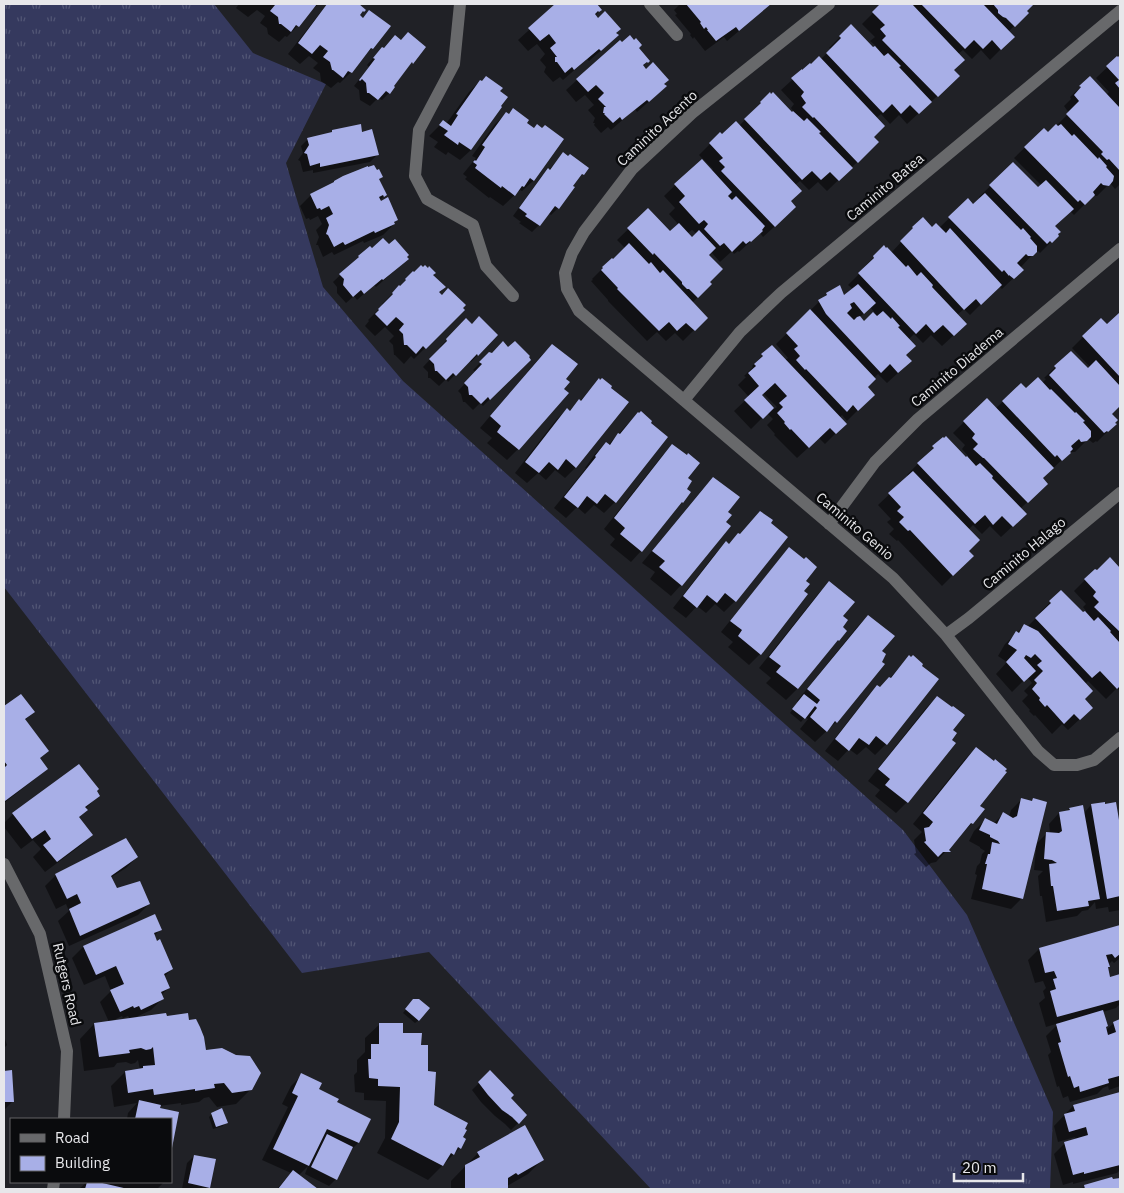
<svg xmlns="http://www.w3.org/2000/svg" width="1124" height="1193" font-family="'IBM Plex Sans',sans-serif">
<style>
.grass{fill:url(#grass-tufts)}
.shadow{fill:#0007;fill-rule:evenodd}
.building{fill:#a8afe7}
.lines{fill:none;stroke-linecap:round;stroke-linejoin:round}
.minor{stroke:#68696b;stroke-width:12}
.labels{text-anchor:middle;stroke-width:5;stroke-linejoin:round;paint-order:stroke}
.street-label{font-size:14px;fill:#e7e7ea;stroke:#0a0b0d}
</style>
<defs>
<pattern id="grass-tufts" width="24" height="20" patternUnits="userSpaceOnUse" patternTransform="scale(1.25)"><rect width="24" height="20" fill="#35395e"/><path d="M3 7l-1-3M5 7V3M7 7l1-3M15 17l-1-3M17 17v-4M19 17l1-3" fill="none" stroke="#525675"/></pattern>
</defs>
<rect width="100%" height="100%" fill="#202126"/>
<!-- grass -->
<path class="grass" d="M4,4H214L253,53L326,84L286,163L323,287L403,381L903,830L967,915L1053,1112L1050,1189H651L429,952L302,973L4,587Z"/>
<!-- shadow -->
<path class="shadow" d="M239,4H318L287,37L285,36L279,42L268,34L267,28L260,23L265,16L257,10L248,17L236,8Z
M327,4H356L364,10L358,16L362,19L369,11L372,48L361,59L351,72L340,83L338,82L331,88L321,81L320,73L313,68L318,63L309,56L300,64L288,54Z
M558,4H595L600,10L595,16L615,33L606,46L589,61L587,59L563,80L560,77L553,82L544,72L546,67L540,60L545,54L537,44L528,51L518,40Z
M680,4H771L727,41L724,37L705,51L694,37L693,39L690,35L691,34L675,15L677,14L674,10Z
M882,4L883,5L884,4H1032L1025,11L1027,13L1008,32L1013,37L990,60L981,50L972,59L963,50L958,54L947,87L907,124L899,115L890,124L881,114L876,118L873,137L878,142L827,191L818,182L809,190L800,181L795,185L784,218L763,237L760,233L739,252L738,251L734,254L732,251L720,262L712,253L709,256V282L711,284L692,303L706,318L683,341L675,333L666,341L657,332L647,341L608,301V300L591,281L593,280L592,279L611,260L613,261L625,248L617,240L648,210L670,233L679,225L669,214L675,208L664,196L693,168L711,171L713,169L699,155L720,134L722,136L739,126L770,94L792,114L794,112L791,108L794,104L781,90L802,71L820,60L831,49L829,48L851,26L873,49L876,46L870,41L875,37L862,24ZM692,230L697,234L692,238L688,233Z
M395,36L401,41L424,47L392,86L394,87L389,93L382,100L378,98L370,106L360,100L359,90L354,86L369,67L367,65L375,56L382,48L383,49Z
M637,48L648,61L642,67L654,97L637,112L635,109L611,130L608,127L601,133L594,125L595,123H593L595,118L588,110L594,105L585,95L576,102L566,90L577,80Z
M1120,56V184L1115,189L1110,183L1097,196H1093L1074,215L1070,211L1054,226L1057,236L1040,253L1038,251L1035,254L1034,253L1020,268L1022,270L1002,289L999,286L970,315L964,309L957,315L955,334L942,346L931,335L923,343L914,334L908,340L899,372L887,383L878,374L874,378L866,388L873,395L847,421L842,415L839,418L845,424L825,444L819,438L797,458L774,435L775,434L767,425L773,419L767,413L751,429L734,411L749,397L738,385L746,377L744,376L753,367L752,366L772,346L785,360L788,358L776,344L827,294L844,297L853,289L848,285L864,269L863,268L884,247L891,253L903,240L932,228H939L968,200L973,206L981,199L979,197L1013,164L1038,189L1042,186L1014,158L1044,129L1048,134L1069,113L1064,106L1071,99L1070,97L1090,78L1106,95L1109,92L1096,78L1117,58L1118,59ZM870,307L875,313L864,323L859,318ZM763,393L777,407L774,409L761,395Z
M480,81L471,150L460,160L448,152L446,155L434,147L438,142L429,136L443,122L446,124L469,92Z
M513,109L525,123L534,129L562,140L533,181L522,191L520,190L503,206L490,197L489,198L465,179L467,177L463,174L476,158L472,156L495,124L506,114L508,115Z
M332,132L362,133L377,155L370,162L313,173V170L303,172L300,161L298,160L303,153L301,146L308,139L329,134Z
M563,154L587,168L576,182L558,208L551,215L548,213L539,225L532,232L519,223L521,222L513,216L541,177L548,170H549Z
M378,180L385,195L376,204L397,220L393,223L394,224L383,235L364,243L363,241L334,255L332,252L323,257L318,245H316L319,237L316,230L322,224L318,216L310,220L309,218L306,219L300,206L311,195Z
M370,247L406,257L408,259L376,287L374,285L357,300L354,296L346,303L337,293V287L333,282Z
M413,273L432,275L444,287L439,293L437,336L414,359L411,356L404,364L395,355H394L393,345L389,341L394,336L385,327L375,336L365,326L369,321L368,320L383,305L382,304Z
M1119,315L1120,316V405L1111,414L1115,424L1097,442L1096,441L1093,443L1088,439L1075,452H1070L1042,479L1046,484L1020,509L1014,525L1001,537L990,526L982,534L973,525L968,530L967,551L972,556L942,586L898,540L897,541L889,534L894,529L887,522L891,519L878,505L899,485L909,477L907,475L943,438L965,458L968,456L962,449L965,445L953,433L987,399L996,408L1021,385L1026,390L1042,383L1046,379L1044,378L1071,352L1087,370L1090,367L1072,348L1083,337L1106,326Z
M466,320L472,325L497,335L471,362L469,360L448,382L446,379L439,386L430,378H428V372L423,367L441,348L440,347Z
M552,345L564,379L563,389L567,393L518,449L507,460L487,443L492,438L480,428L541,356Z
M508,349L529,360L483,406L480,403L473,410L465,402H463L461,394L458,391L476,372L473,370L490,353L492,355Z
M599,380L576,467L565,478L555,470L546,480L538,473L527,483L515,473L556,420L567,409L569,411L580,401Z
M638,413L615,502L604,513L594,505L585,514L577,507L566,518L554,508L586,468H585L595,454L606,443L608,445Z
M673,446L686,478L682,502L672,512L641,551L631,562L610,545L615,539L604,529L662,456Z
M713,479L726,512L681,585L671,596L650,579L655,572L642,563L702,490Z
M739,535L735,601L724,612L715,604L706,613L697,606L686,618L673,608L715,554L726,543L728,545Z
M789,549L804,581L760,654L749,665L728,647L733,642L721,632L779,560Z
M1110,559L1120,569V689L1119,690L1117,688L1106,699L1088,681L1085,684L1081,718L1068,730L1062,724L1052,734L1035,715L1034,716L1029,711L1030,710L1022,701L1028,695L1024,691L1032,683L1027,677L1012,692L996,674L1007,662L998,656L1005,644L1024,626L1027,627L1040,614L1039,613L1061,592L1083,614L1086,611L1083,607L1086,604L1074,591L1095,570L1096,572Z
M829,583L841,617V627L845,631L828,650L797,689L786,700L766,683L771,678L759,668L818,594Z
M868,616L881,651L836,722L815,742L800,729L808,719L805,717L801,722L790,713L798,702L797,701L857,627Z
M909,657L886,744L875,755L866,747L857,755L849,749L838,761L825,751L867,697L877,686L879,688L890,678Z
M20,695L33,712L24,721L47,751L39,759L46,769L35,779L4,803V708Z
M937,697L952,730L907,802L896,813L875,796L880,790L868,781L926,708Z
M976,748L978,806L972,823L936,862L931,863L926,867L914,854L916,853L914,840L922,832L913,824L965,759Z
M96,791L99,795L85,809L86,810L78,818L91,835L80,846L45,872L33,857L41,849L33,840L21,849L4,827V823L13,814Z
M1022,799L1035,845L1047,833H1050L1049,824L1059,813L1066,812L1069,809L1082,807L1084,813L1091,805L1120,822V910L1109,912L1108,907L1096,909L1095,902L1088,910L1082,911L1077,916L1046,922L1042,896H1040L1038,876L1043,871L1034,870L1036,849H1034L1022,898L1011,909L971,899L977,875L975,874L977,866L980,863L982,854L985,851L980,848V847L969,841L974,831L985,820L993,824L1003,814L1009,817L1011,810Z
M137,857L126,868L110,878L116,890L149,904L138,915L69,946L58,921L69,911L66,904L56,909L45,886L56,875Z
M154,915L160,930L154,936L172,969L164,977L169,988L161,995L162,999L151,1010L134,1018L166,1017L188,1022L205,1052L251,1089L236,1104L217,1107L209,1097L204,1098L199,1102L181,1105V1103L159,1106V1109L178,1113L171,1119H127L128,1113L137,1103L114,1107L111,1086L125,1072L140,1070L138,1060L135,1063L131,1064L126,1062L117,1063L114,1067L84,1071L80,1039L94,1024L109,1022L100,1002L111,991L105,976L84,985L72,958L83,947ZM122,1016L123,1018L128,1016L130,1019L112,1021Z
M1120,927V958L1114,963L1112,961L1108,965V967L1107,968L1109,979L1120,975V1004L1116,1008L1103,1012L1106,1030L1114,1023L1120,1021V1086L1109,1090L1108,1086L1103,1088L1097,1094L1070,1102L1068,1096L1063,1098L1059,1086L1057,1087L1048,1055L1051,1052L1046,1036L1059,1023L1046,1027L1039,1003L1045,998L1043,991L1046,988L1043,981L1035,983L1028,960L1039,949Z
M410,1004L419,1020L415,1023L403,1013Z
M380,1024L402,1034L420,1046L433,1106L460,1148L428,1180L377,1153L385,1138L386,1101L364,1100V1093L355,1092L354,1075L357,1072V1060L365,1052V1038Z
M4,1036L7,1045L4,1048Z
M4,1072H11L13,1101L4,1110Z
M490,1072L509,1098L526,1115L511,1130L505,1124L495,1116L481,1102L472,1090Z
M302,1075L317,1090L335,1103L369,1119L358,1143L349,1152L336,1179L329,1186L305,1174L308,1166L298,1176L315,1189H277L291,1173L262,1160L288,1107L282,1104L291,1086Z
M1120,1093V1170L1117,1173L1073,1184V1182L1063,1185L1054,1154L1065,1143L1076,1140L1075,1137L1058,1142L1054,1126L1073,1106Z
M212,1114L226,1122L223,1126L213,1129L209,1117Z
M478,1153L543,1159L528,1174L507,1186V1189H451V1181Z
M194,1156L209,1187L207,1189H182L187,1163Z
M1120,1179V1189H1081L1085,1186Z
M87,1182H164L157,1189H79Z"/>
<!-- building -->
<path class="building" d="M274,4H317L299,27L296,25L291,32L281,24H279L278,17L270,11L275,5Z
M327,4H359L366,10L364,12L363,11L360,15L363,18L369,10L391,26L373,49L371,48L352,73L348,71L343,78L333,70H332L330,62L323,57L328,51L320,45L312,54L298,43Z
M555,4H597L602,10L599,12L598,11L595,14L598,18L605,11L621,29L616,33L619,35L601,51L599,49L574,70L572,67L565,73L557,62H555V57H557L550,48L556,43L549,34L540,41L528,28Z
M686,4H771L739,31L736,27L716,41L707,30H708L706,27L704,29L700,23L701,22Z
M880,4H912L965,60L954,70L960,76L938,97L882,40L886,36L880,29L885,25L872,12Z
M921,4H983L1015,37L1001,50L992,40L983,49L974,40L965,49Z
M993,4H1034L1027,11L1029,13L1015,27L1006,18L1003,17L998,13V10Z
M851,24L873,47L875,46L884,56L888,53L901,66L899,67L932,102L919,114L910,105L901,114L892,104L883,113L826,53L841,38L839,36Z
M408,32L426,47L413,64L412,62L394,86L395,87L390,94L386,91L378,100L369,93H367L366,83L362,79L360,81L359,80L375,59L373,58L382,47L384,48L395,35L401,40Z
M630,35L634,40L636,38L642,45L639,48L650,61L648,63L647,62L643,65L646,69L653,62L669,80L664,84L667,86L649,102L647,100L622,120L620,117L613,123L604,114L605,113H603L604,107H606L598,99L604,93L596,85L588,92L576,79L620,40L622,42Z
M1120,55V89L1115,83L1119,80L1106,66L1117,56L1118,57Z
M819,56L885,126L874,137L879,142L858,163L814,117L813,118L802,107L806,103L801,96L804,92L791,78L802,69V70L810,63L811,64Z
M486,76L503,88L500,91L508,97L501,106L502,107L471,150L459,142L458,145L444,135L448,131L439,125L443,120L451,126L458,115L456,114L480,80L482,81Z
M1090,76L1120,108V171L1109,159L1107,160L1101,154L1103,152L1066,114L1079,101L1074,95L1081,87L1079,86Z
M770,92L771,94L773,92L792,112L793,111L804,121L807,118L821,132L819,133L853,168L839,181L830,172L821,180L812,171L802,180L744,119L761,103L760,102Z
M513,108L529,120L527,123L534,128L537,124L542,128L545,125L564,139L534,181L530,178L524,187L522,186L515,196L502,186L501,188L475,168L477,165L473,162L475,160L476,161L485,147L482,145L506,112L509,114Z
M736,121L802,191L791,201L796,207L775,227L721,171L725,167L719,161L723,158L709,143L720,132L722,134Z
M361,124L362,132L372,129L379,155L320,167V163L310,166L307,154L304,153L309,145L307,138L332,132V130Z
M1056,124L1058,126L1061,124L1072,136L1074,134L1098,159L1099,157L1107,166L1106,167L1114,176L1113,181L1109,186L1103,185L1101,183L1093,192L1095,195L1085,205L1080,200L1078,202L1024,147L1044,128L1048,132Z
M563,152L568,156L570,154L589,168L584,175L582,174L573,186L575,187L559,209L555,206L540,226L525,216L527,214L519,208L548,168L550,170Z
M702,159L732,192L728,196L732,200L736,196L765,226L762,230L763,231L751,242L750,241L746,244L743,241L732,252L724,243L720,246L704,229L708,224L704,220L699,224L679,202L685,196L674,184Z
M1013,162L1038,187L1046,180L1074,209L1055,226L1061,232L1058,234L1059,236L1052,243L1050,241L1047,244L989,185Z
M374,165L377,170L379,169L383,177L379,179L387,195L384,197L383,195L379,197L381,201L388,197L398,220L394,222L395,224L375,233L374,231L345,245L343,242L334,247L328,235L326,234L329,225L326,218L333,214L329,206L321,210L320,208L317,209L310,194L334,182V181L343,176L368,166V167Z
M985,193L1021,230L1023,228L1031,237L1030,238L1037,246V252L1033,256H1028L1026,254L1017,263L1024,270L1014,279L1009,275V276L1004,270L1002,272L948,217L968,198L973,204Z
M648,208L670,231L679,223L692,237L699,230L716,248L709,255L723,269L710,282L712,284L698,298L689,289H687L682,284V282L654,253L653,255L627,228Z
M923,217L932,227L936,223L946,233L950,228L1002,285L981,305L976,299L964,310L900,241L913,228L912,227Z
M383,238L389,244L395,239L409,255L407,257L409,259L383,280L382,279L364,294L361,290L353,297L343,285L344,279L339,274L359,257L358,256L370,246L372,248Z
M629,243L649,264L651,262L660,273L663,270L708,318L695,331L686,323L677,331L669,322L659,331L617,289L618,288L601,270L603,268L602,267L612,258L613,259Z
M884,245L886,248L887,247L906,267L908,265L917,276L921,272L933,285L932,287L967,324L954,336L943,325L934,333L926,324L916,334L858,273L874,258L873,256Z
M421,265L423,267L425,265L428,268L429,266L436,273L433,275L446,287L439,292L442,295L448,288L466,305L463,308L465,310L426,349L423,346L416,354L407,345H404L403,334L399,330L404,324L396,317L387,326L375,314L379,310L378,309L393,294L392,293L399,285L400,286L406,280L405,279L413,271L414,272Z
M858,284L876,303L864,314L854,302L850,304L852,308L847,313L854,320L857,317L860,316L864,321L873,312L877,316L883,311L891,319L892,317L900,326L898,327L916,346L906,355L912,361L898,373L890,364L881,373L826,314L818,300L827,295L826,293L840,285L844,295Z
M810,309L876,379L868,387L875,395L858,411L853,405L847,412L806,369L805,370L796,360L800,356L794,349L798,346L786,333Z
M1119,313L1120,315V377L1082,336L1101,318L1107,324Z
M479,316L498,335L478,356L477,354L456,376L453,373L446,380L437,371H435L434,364L429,359L447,341L446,339L466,318L472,324Z
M503,341L508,347L515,341L530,356L529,357L531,360L490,400L488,397L481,404L472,395H469L468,387L464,383L482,364L479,362L489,352L492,353Z
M552,344L578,364L566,379L570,382L564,389L569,393L519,450L497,432L501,426L490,416Z
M772,345L847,424L836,434L830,428L809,448L791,429L790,430L784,423L785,422L777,413L783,407L779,403L787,396L775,383L762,395L774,408L763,419L744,400L759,386L748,373L756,366L754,364L763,356L761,354Z
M1071,351L1088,368L1096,360L1120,386V406L1112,414L1118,420L1115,423L1117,424L1108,432L1107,431L1104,433L1049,375L1056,368L1054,366Z
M1038,377L1050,390L1051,389L1075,413L1076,412L1085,421L1083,422L1091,431V437L1087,441L1081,442L1079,439L1071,446L1073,449L1070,452L1071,453L1062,461L1057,455L1055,457L1002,401L1021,383L1026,388Z
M599,378L600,380L602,378L612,386L611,388L629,402L576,468L566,459L558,470L549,462L539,473L525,462L567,408L570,411L579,399L581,401Z
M987,398L1054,468L1043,478L1048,484L1028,503L984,458H983L973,449L978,444L972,438L975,434L963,421Z
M641,411L652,421L651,423L668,437L616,503L605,494L597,504L587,496L578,508L564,497L596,457L595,456L606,442L610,445L618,433L620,434L638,412L639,413Z
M946,436L966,457L967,456L976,466L980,463L993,476L992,478L1027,514L1013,527L1002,516L993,525L985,515L975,524L917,463L934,448L932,446L943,437L944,438Z
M672,444L687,455L688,453L700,463L688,478L692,481L687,489L691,492L683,503L682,502L642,552L620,534L625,528L614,518Z
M913,471L980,540L969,551L974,556L953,576L910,530L908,531L899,522L904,517L897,511L901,507L888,493Z
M713,477L740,497L728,512L732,515L726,522L731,526L682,586L659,567L665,561L652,551Z
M760,511L773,520L771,523L788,537L736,602L725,593L717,603L707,595L697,608L683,596L726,541L729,544L738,533L740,534Z
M789,547L804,559L806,557L817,567L806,581L810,584L804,591L808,594L761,655L738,636L742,630L730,621Z
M1110,557L1120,568V632L1094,607L1099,602L1093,596L1096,592L1084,579L1095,569L1097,570Z
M829,581L855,602L843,616L848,620L843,627L847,631L839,641L838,640L798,689L776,672L781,666L769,657Z
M1061,590L1083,612L1085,611L1094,621L1098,617L1111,631L1110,632L1120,643V686L1117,689L1100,671L1092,678L1035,618L1051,603L1049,601Z
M868,615L895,636L882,651L886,654L882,662L885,664L837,723L835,721L827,732L810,717L817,708L815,706L805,719L792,709L804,694L817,704L820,700L807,689Z
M1024,624L1038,631L1093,691L1085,699L1093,708L1080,720L1074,714L1064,724L1047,705L1045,707L1039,700L1040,698L1032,689L1037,683L1034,680L1043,671L1037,665L1042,661L1035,654L1031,658L1026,655L1024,658L1036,671L1024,682L1006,662L1017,650L1008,644L1016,631L1019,633Z
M909,655L911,657L913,655L923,664L922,666L939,679L887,745L876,736L869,745L859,738L849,751L835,739L877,685L880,687L889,677L891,678Z
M21,694L35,712L25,719L49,751L40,758L48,769L5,801L4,799V768L7,765L4,761V706Z
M937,696L952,707L953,706L965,715L953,730L957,733L952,740L956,743L908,803L885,785L890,779L878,769Z
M976,747L994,761L995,759L1007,769L1005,771L1007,772L980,806L985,809L973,824L971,823L949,850L951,852H943L938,857L924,842L926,841L924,828L929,827L933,822L923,813Z
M79,764L99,789L97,791L100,796L85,807L88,810L79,817L93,835L57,862L43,845L51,839L45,830L32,839L12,813Z
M1021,798L1032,801L1033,798L1047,802L1023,899L982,889L987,864H985L988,854H990L992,842L1000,844L998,841L990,837V835L979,830L985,818L997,824L1003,812L1013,818L1017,816Z
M1105,802V804L1116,802L1119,820L1120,821V896L1107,899L1091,804Z
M1083,805L1100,899L1088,901L1089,906L1057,911L1053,886H1051L1049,864L1057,863L1052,860L1044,859L1046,832L1059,833L1062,831L1059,812L1070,810L1069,808Z
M126,838L138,857L111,876L117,888L140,881L150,904L80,936L69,909L81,903L77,894L67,899L55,874Z
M155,914L162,930L154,933L157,941L160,939L173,969L164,974L170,988L161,992L164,999L141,1010L139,1006L134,1008L133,1006L120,1012L110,990L124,984L116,966L96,975L83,946Z
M1120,925V954L1115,958L1112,954L1106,955L1110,967H1108L1110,977L1120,974V1000L1057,1017L1050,991L1056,989L1053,979L1057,978L1054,971L1045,973L1039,948Z
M413,999H419L430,1008L419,1021L405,1009Z
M1103,1010L1108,1026L1106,1027L1108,1035L1116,1032L1113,1022L1120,1019V1079L1119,1076L1108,1079L1109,1083L1080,1092L1079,1086L1074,1088L1070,1076L1068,1077L1058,1043L1061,1042L1056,1024Z
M166,1013L167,1016L188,1013L189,1020L196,1019L200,1027L204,1037L206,1050L222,1048L236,1055L250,1056L261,1073L252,1090L232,1093L224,1083L214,1084L215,1088L195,1091V1089L154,1095L153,1089L128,1093L125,1071L143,1068V1066L155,1065L153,1047L151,1049L146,1050L141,1048L129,1050L130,1053L99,1057L94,1023Z
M379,1023H403V1033H422L421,1045H428V1071L436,1072L434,1105L468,1123L465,1129L467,1130L463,1137L466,1139L461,1149L458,1147L454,1155L451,1153L443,1166L391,1139L399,1122L400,1087L378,1086V1079L369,1078L368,1059H371V1044H379Z
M12,1070L14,1102H4V1071Z
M490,1070L514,1095L511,1098L527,1115L519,1124L512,1117L502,1110L488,1095L478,1082Z
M301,1073L322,1083L319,1089L339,1099L337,1102L371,1119L359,1143L327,1129L309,1166L273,1149L298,1096L292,1093Z
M1120,1092V1165L1084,1174V1172L1073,1175L1064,1142L1088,1135L1086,1127L1069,1132L1064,1114L1075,1111L1073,1105Z
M139,1100L161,1105L160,1108L179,1112L172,1148H171V1119H135Z
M222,1108L228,1123L216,1127L211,1113Z
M525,1125L544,1160L518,1175L516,1173L508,1178V1189H465V1165L480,1157L477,1152Z
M327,1134L353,1147L337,1180L311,1167Z
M194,1155L216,1159L210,1188L188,1183Z
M293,1170L318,1189H278Z
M1112,1177L1113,1179L1120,1178V1189H1085L1084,1185Z
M87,1182H98L128,1189H85Z"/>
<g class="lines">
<!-- minor -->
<path class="minor" d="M460,4L454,64L419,130L415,176L427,199L473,225L486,266L513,296
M650,4L677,35
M829,4L692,113L632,169L584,232L572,253L565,273L567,289L579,311L893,578L946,635L1038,751L1054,765H1077L1094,760L1120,738
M684,400L740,332L781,293L1120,11
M829,524L875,462L918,419L1120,249
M946,635L969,618L1120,493
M4,864L40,934L67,1051L64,1119
M53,1189L54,1182"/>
</g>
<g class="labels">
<!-- street labels -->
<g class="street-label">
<text transform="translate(657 128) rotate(-43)" y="5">Caminito Acento</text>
<text transform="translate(885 187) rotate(-40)" y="5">Caminito Batea</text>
<text transform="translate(957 367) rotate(-40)" y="5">Caminito Diadema</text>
<text transform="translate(855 526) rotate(40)" y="5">Caminito Genio</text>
<text transform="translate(1024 553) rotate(-40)" y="5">Caminito Halago</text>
<text transform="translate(67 984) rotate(77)" y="5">Rutgers Road</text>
</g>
</g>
<!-- border -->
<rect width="1124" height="1193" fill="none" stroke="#e7e7ea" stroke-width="10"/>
<!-- legend -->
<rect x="10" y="1118" width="162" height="65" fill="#0a0b0d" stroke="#626365"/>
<rect x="20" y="1134" width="25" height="8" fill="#68696b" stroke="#626365"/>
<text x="55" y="1143" font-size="15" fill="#e7e7ea">Road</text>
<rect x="20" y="1156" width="25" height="15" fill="#a8afe7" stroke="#626365"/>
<text x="55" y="1168" font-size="15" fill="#e7e7ea">Building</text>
<!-- scale -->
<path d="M954 1173v8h69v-8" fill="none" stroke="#e7e7ea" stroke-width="2.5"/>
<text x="962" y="1173" font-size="15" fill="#e7e7ea" stroke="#0a0b0d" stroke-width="4" paint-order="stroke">20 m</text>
</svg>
